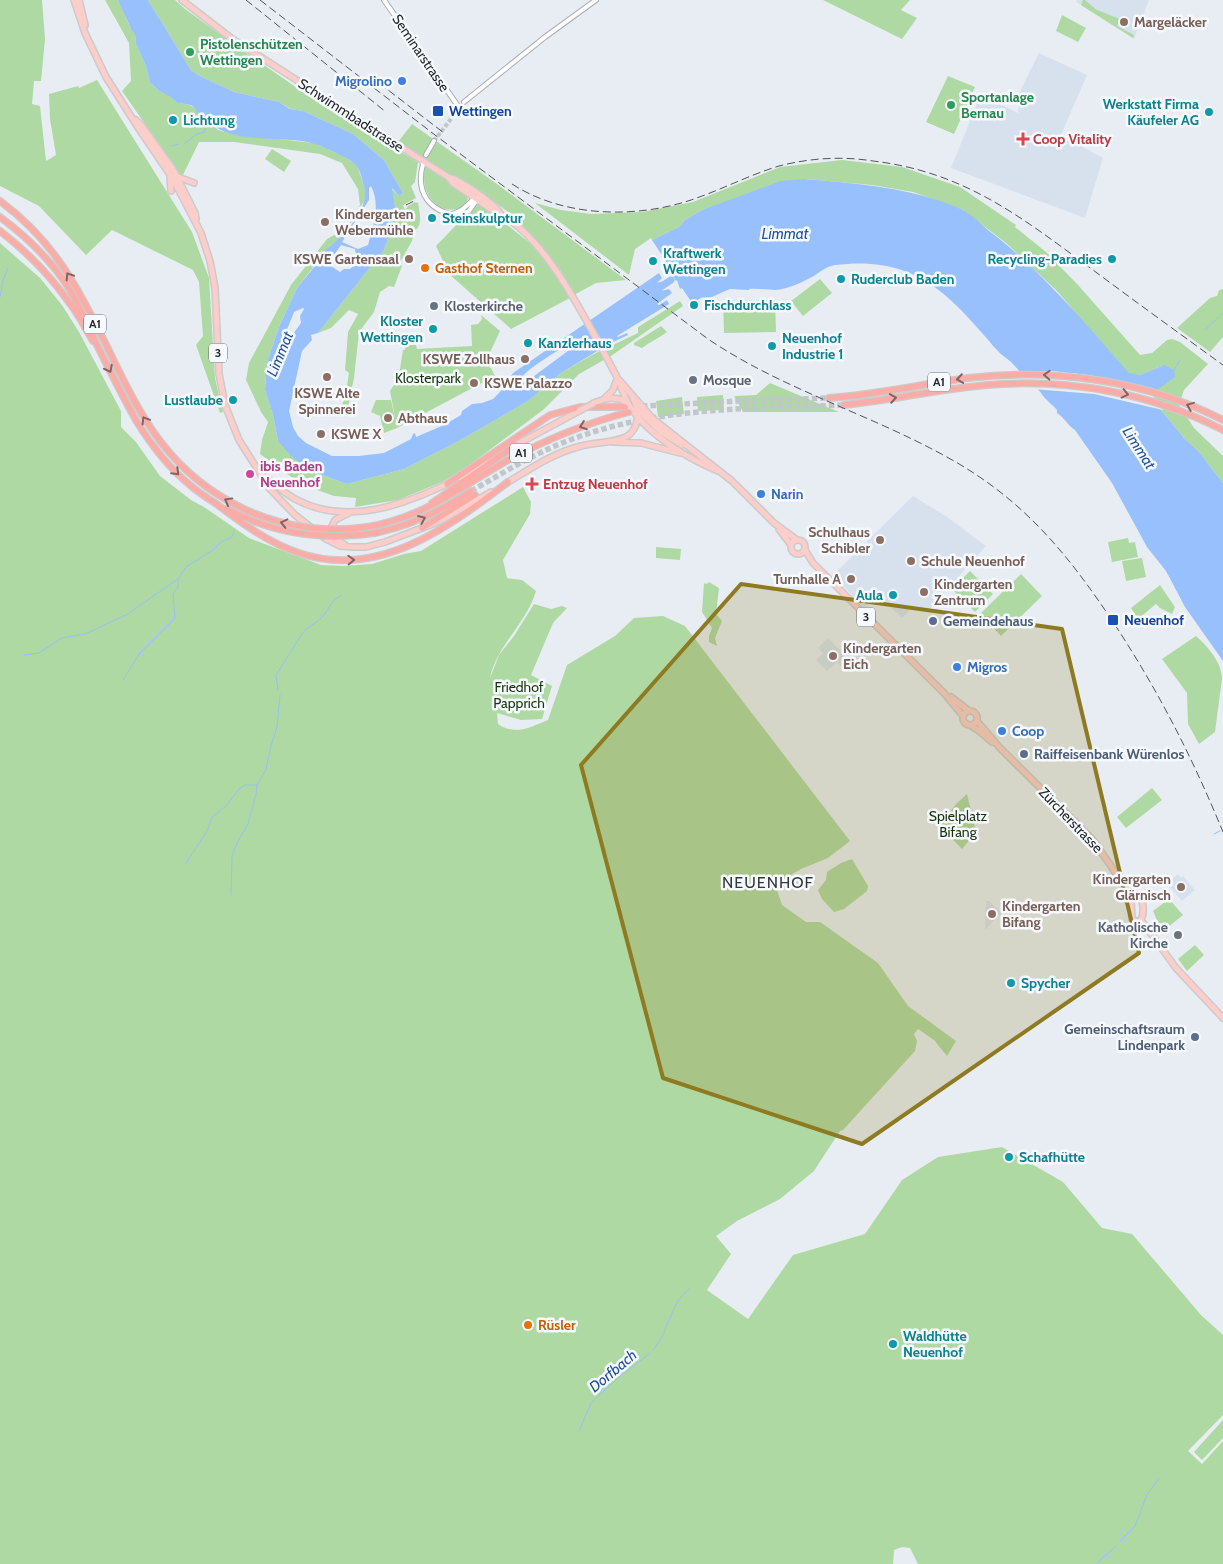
<svg xmlns="http://www.w3.org/2000/svg" width="1223" height="1564" font-family="Cabin,sans-serif">
<style>
.built{fill:#d7e1ed}
.green{fill:#afd9a2}
.water{fill:#97c0fc;fill-rule:evenodd}
.pier{fill:#e8edf3}
.lines{fill:none;stroke-linecap:round;stroke-linejoin:round}
.stream{stroke:#97c0fc;stroke-width:1}
.river{stroke:#97c0fc;stroke-width:7}
.minor-tunnel{stroke:#c1c6cb;stroke-width:4;stroke-dasharray:4 2;stroke-linecap:butt}
.highway-tunnel{stroke:#c1c6cb;stroke-width:5.5;stroke-dasharray:5.5 3;stroke-linecap:butt}
.minor-casing{stroke:#a9aeb4;stroke-width:6}
.major-casing{stroke:#cbcbcc;stroke-width:8}
.highway-casing{stroke:#cbcbcc;stroke-width:8}
.minor{stroke:#fff;stroke-width:4}
.major{stroke:#fdcdca;stroke-width:5}
.highway{stroke:#fcaca7;stroke-width:5.5}
.rail{stroke:#525557;stroke-width:1;stroke-dasharray:8 4;stroke-linecap:butt}
.major-bridge-casing{stroke:#cbcbcc;stroke-width:8;stroke-linecap:butt}
.highway-bridge-casing{stroke:#cbcbcc;stroke-width:8;stroke-linecap:butt}
.major-bridge{stroke:#fdcdca;stroke-width:5}
.highway-bridge{stroke:#fcaca7;stroke-width:5.5}
.oneway{stroke:#866362}
.marked{fill:#8e7a20;fill-opacity:0.2;stroke:#8e7a20;stroke-width:4;stroke-linejoin:round}
.education-dot{fill:#8d6e63;stroke:#f6faff;stroke-width:2}
.leisure-dot{fill:#2e9e5b;stroke:#f6faff;stroke-width:2}
.shop-dot{fill:#3f7fe0;stroke:#f6faff;stroke-width:2}
.transit-dot{fill:#1a4fb4;stroke:#f6faff;stroke-width:2}
.culture-dot{fill:#0f9aa8;stroke:#f6faff;stroke-width:2}
.health-dot{fill:#e0444e;stroke:#f6faff;stroke-width:2}
.food-dot{fill:#e8710a;stroke:#f6faff;stroke-width:2}
.worship-dot{fill:#6b7280;stroke:#f6faff;stroke-width:2}
.hotel-dot{fill:#d1479c;stroke:#f6faff;stroke-width:2}
.service-dot{fill:#5c6f8a;stroke:#f6faff;stroke-width:2}
.labels{text-anchor:middle;stroke-width:5;stroke-linejoin:round;paint-order:stroke}
.shield{fill:#f6faff;stroke:#64676a;stroke-width:1}
.shield-label{font-size:12px;font-weight:bold;fill:#26282a}
.education-label{font-size:14px;font-weight:bold;fill:#785e54;stroke:#f6faff;text-anchor:start}
.leisure-label{font-size:14px;font-weight:bold;fill:#27864d;stroke:#f6faff;text-anchor:start}
.street-label{font-size:14px;fill:#26282a;stroke:#f6faff}
.shop-label{font-size:14px;font-weight:bold;fill:#366cbe;stroke:#f6faff;text-anchor:start}
.culture-label{font-size:14px;font-weight:bold;fill:#0d838f;stroke:#f6faff;text-anchor:start}
.transit-label{font-size:14px;font-weight:bold;fill:#164399;stroke:#f6faff;text-anchor:start}
.health-label{font-size:14px;font-weight:bold;fill:#be3a42;stroke:#f6faff;text-anchor:start}
.food-label{font-size:14px;font-weight:bold;fill:#c56008;stroke:#f6faff;text-anchor:start}
.worship-label{font-size:14px;font-weight:bold;fill:#5b616d;stroke:#f6faff;text-anchor:start}
.park-label{font-size:14px;fill:#17360c;stroke:#f6faff}
.hotel-label{font-size:14px;font-weight:bold;fill:#b23c85;stroke:#f6faff;text-anchor:start}
.service-label{font-size:14px;font-weight:bold;fill:#4e5e75;stroke:#f6faff;text-anchor:start}
.water-label{font-size:15px;font-style:italic;fill:#215298;stroke:#f6faff}
.quarter-label{font-size:16px;letter-spacing:1px;fill:#34373c;stroke:#f6faff}
</style>
<rect width="100%" height="100%" fill="#e8edf3"/>
<!-- built -->
<path class="built" d="M1077,0H1149L1134,39L1076,2Z
M1039,53L1087,75L1061,135L1055,132L1103,158L1085,218L951,168L981,94L1020,114L1018,112L1019,103L1016,100Z
M913,496L947,517L986,546L929,610L914,606L902,618L878,595L865,609L833,575Z
M828,638L848,659L841,666L837,662L827,671L816,660L823,653L818,648Z
M1178,874L1181,878L1183,876L1195,890L1182,901L1167,883Z
M986,901H989L1001,913L985,930Z"/>
<!-- green -->
<path class="green" d="M0,0H42L45,39L41,81H34L32,104L40,106L46,161L56,155L50,119L49,94L78,86L79,88L97,80L192,232L209,278L215,378L223,412L220,413L196,345L203,336L199,282L193,270L112,230L86,255L39,206L0,186Z
M105,0H118C124,9 127,26 135,34L136,44L146,66L150,83C155,86 158,91 163,93C170,96 172,97 177,103C189,104 198,105 200,119L211,123L218,130L232,134L314,143L343,156L357,165L366,192L364,201L349,226L340,239L329,247L297,288L279,327L267,362L265,390L273,415L278,441L311,471L347,484L404,469L459,441L528,401L561,373L592,355L638,333V327L680,301L683,306L611,356L579,374L543,410L464,469L442,482L398,500L355,507L356,498L334,496L301,484L260,454L262,440L268,422L261,412L246,380L249,363L291,285L327,239L347,228L360,205L358,189L342,163L320,154L234,142H199L182,177L122,91L131,81L129,43Z
M148,0H175L185,9L221,35L320,104L418,162L415,182L411,186L416,198L403,205L405,210L408,206L415,202L416,203L418,202C419,212 424,225 414,231L412,241L399,264L402,266L394,287L389,286L380,292L374,312L359,332L354,378L347,412L341,407L345,398L349,373L345,370L348,332L358,314L349,310L331,328L318,333L384,250L394,221L395,207L391,188L399,196L403,193L384,160L353,134L303,111L291,109L279,102L234,92L200,76L191,70Z
M823,0H910L901,10L917,18L902,39Z
M1083,0H1085L1097,10L1120,19L1117,26L1134,35L1133,38L1081,5Z
M1062,15L1086,28L1078,42L1056,31Z
M948,76L975,87L954,134L926,122Z
M412,124L497,184L626,280L596,283L574,295L561,271L542,246L508,212L489,198L480,194L398,142Z
M272,149L291,161L284,172L265,159Z
M842,160L902,167L960,187L1016,225L1015,227L1046,252L1078,285L1140,355L1152,353L1167,340L1172,339L1180,342L1208,364L1184,390L1179,405L1194,428L1223,456V483L1199,452L1184,438L1152,399L1164,365L1140,375L1129,374L1056,290L1006,243L963,210L913,192L872,185L805,179L702,210L685,220L679,227L652,240L651,238L635,249L629,275L535,203L561,210L591,214L642,212L693,202L780,167Z
M425,165L464,193L468,199L465,205C450,216 432,206 426,190C423,182 424,173 425,165Z
M479,202L536,248L557,274L570,298L511,329L449,274L436,246L463,218L472,211Z
M0,243L40,278L62,305L79,332L121,411V427L136,442L160,476L191,500L204,507L249,538L321,565L343,566L372,564L404,554L421,551L523,487L531,502L530,514L503,560L507,578L522,580L536,591C527,623 497,645 490,678L499,655L514,636L534,604L551,609L562,606L567,608L553,623L531,675L552,686L542,719L521,720L497,713L498,724C515,736 531,727 548,720L567,665L615,636L634,618L663,616L685,626L850,841L828,858L801,869L775,884L782,905L806,922H820L878,963L908,1006L956,1041L947,1056L934,1040L918,1029L914,1034L917,1041L915,1051L843,1130L840,1131L814,1171L780,1199L737,1221L716,1236L731,1254L707,1290L748,1319L793,1255L865,1234L902,1180L938,1157L1002,1147L1063,1182L1102,1228L1132,1234L1201,1315L1223,1335V1415L1188,1451L1202,1464L1223,1441V1564H918L910,1548L902,1547L894,1550L893,1564H0Z
M820,279L832,293L803,316L791,301Z
M1223,289V337L1210,352L1177,328L1210,298L1217,296L1219,290Z
M775,300L776,332L724,333L723,301Z
M481,315L500,331L488,357V366L491,368L495,376L397,428L390,391L394,385L396,375H399L403,350H405L406,345H416L417,349L472,346L471,325L478,324L482,319Z
M661,326L667,332C659,338 650,342 642,348L634,345V343Z
M770,383L839,412H743L734,396L756,395Z
M723,395L724,410L698,411L697,397Z
M682,397L684,414L658,417L656,401Z
M376,400H391L397,428L384,433L380,416L371,412Z
M1128,538L1129,543L1135,542L1138,557L1112,562L1108,542Z
M656,547L681,549L680,560L656,558Z
M1142,558L1146,577L1126,581L1122,561Z
M970,571L993,594L975,612L952,589Z
M1021,574L1042,596L1001,636L980,614Z
M709,582L719,588L716,614L722,621L715,638L717,646L709,642V636L712,628L702,612L704,583L707,584Z
M1160,585L1175,607L1172,614L1160,608L1156,604L1138,619L1131,608Z
M1196,636C1208,647 1221,661 1222,678L1215,732L1199,744L1188,724L1187,693L1162,659Z
M1152,788L1162,800L1126,828L1117,817Z
M967,794L976,832L962,849L939,825L957,803Z
M852,859L868,886L867,891L844,909L834,912L822,899L818,890L826,880L827,872L841,863Z
M1169,899L1183,915L1162,932L1153,911Z
M1195,945L1204,955L1187,971L1178,959Z
M1223,1420V1438L1202,1460L1194,1452Z"/>
<!-- water -->
<path class="water" d="M118,0H148L191,70L200,76L234,92L279,102L290,109L303,111L353,134L384,160L403,193L399,196L392,188L395,207L394,221L384,250L318,333L311,335L312,340L302,351L289,411L293,427L298,436L306,443L332,456H359L384,453L411,439L413,434L415,433L416,437L444,425L461,415L462,411L472,404L482,403L493,399L500,392L513,373L659,273L662,278L657,283L664,281L667,286L661,291L669,289L672,293L657,304L659,305L667,300L669,304L617,336L618,337L627,333L628,335L609,344L561,373L528,401L459,441L404,469L347,484L311,471L291,456L278,441L273,415L265,390L267,362L279,327L297,288L315,266L323,254L324,251C341,239 371,209 364,186C362,180 360,169 356,165C351,160 342,156 336,153C329,150 322,146 315,144C287,135 232,145 211,123L208,125L207,123L203,124C193,107 200,105 177,103C172,97 170,97 163,93C158,91 155,86 150,83L146,66L136,44L135,34L132,31ZM371,186C381,205 373,227 368,245L358,249L342,242L369,200V188ZM341,245L355,249L356,255L363,257L350,269H344L340,272L328,264ZM303,308L304,309L300,316L301,323L291,337L290,347L282,353L278,352L294,312ZM578,339L581,340L580,342L526,382L521,383L519,381C525,369 565,346 578,339Z
M805,179C861,184 909,187 961,209C971,214 980,223 988,230C1042,271 1085,323 1129,373L1140,375L1164,365L1174,370L1175,377L1153,393L1152,399L1184,438L1199,452L1223,483V661L1185,607L1166,571L1147,547L1112,483L1075,430C1067,425 1065,418 1057,413V410C1054,406 1050,404 1047,400C1042,396 1041,391 1035,387C1026,379 1019,370 1011,362C1007,358 1001,355 997,350C949,294 916,255 835,265C823,267 818,275 808,279C799,284 786,289 776,290C767,290 758,288 749,289V290L730,289L705,300L703,297L692,303L682,288L680,289L677,280L676,281L672,275V273H671L667,268L669,266L652,240L679,227L685,220L702,210L781,181Z"/>
<!-- pier -->
<path class="pier" d="M1015,371H1052L1089,375L1158,390L1154,398L1163,410L1094,394L1033,389Z"/>
<g class="lines">
<!-- stream -->
<path class="stream" d="M185,143L197,134L204,132L208,124
M172,146L178,144
M0,297L3,280L8,268
M1206,329L1223,313
M1174,370L1180,360
M24,655L39,653L62,638L85,634L126,615L178,579L186,567L213,550L221,542L232,537L234,531
M123,680L140,653L175,618L173,594L178,587V579
M278,690L276,675L302,634C307,626 316,624 322,617C331,607 328,604 341,595
M1214,834L1220,831
M186,863C194,849 209,833 212,817L227,805L239,789L245,785H257
M231,895L232,856L237,843L248,824L256,794L257,785L266,769L271,746L277,727L280,695
M653,1350C669,1333 670,1302 689,1289
M579,1431L591,1403L619,1377L649,1354
M1120,1541L1135,1526L1147,1495L1159,1478
M1096,1564L1116,1546"/>
<!-- river -->
<path class="river" d="M659,288L671,280"/>
<!-- minor-tunnel -->
<path class="minor-tunnel" d="M434,141L464,102"/>
<!-- highway-tunnel -->
<path class="highway-tunnel" d="M625,407L739,401L829,398
M471,491C501,474 530,456 562,443C654,406 748,409 844,405"/>
<!-- minor casing -->
<g class="minor-casing">
<path id="minor" d="M384,0L458,106
M464,102L545,37L596,0
M426,155L434,141
M423,164C415,194 430,211 458,216L469,211L478,198
M451,215L463,209L475,198"/>
</g>
<!-- major casing -->
<g class="major-casing">
<path id="major" d="M74,0L85,33L106,77L139,129L173,179L201,233L210,261L215,288L219,374L225,405L239,440L270,489L295,515L326,539L340,546L354,547H366L385,542L438,522L491,492
M79,0L85,25
M182,0L231,38L448,177L453,183L495,212C545,232 590,328 616,375C622,387 624,399 632,410C652,437 687,458 718,471
M136,120L142,126L174,171L195,213L196,219
M170,177L171,191
M178,177L194,183
M448,177C462,181 493,203 501,214
M619,380L653,419L732,481L774,523L797,540
M604,399L613,390L617,379
M594,403C605,398 615,396 627,402
M638,410L661,432L682,445
M613,442L641,443L680,453
M514,446L579,411
M260,473C273,481 283,493 297,500C347,526 404,505 451,482
M461,478L486,463
M505,484C530,469 553,453 581,446C594,442 621,443 630,434C640,424 639,409 633,398
M779,529L791,545
M791 547a7 7 0 1 1 14 0a7 7 0 1 1-14 0Z
M345,545L334,537L331,528L335,520L349,513
M805,550L813,563L944,693L963,716
M951,697L969,711
M963 718a7 7 0 1 1 14 0a7 7 0 1 1-14 0Z
M977,721L1000,748L1092,839L1111,866L1132,899
M970,725L978,730L992,742
M1133,898H1140C1144,903 1144,914 1141,920L1138,922L1132,919L1131,901Z
M1141,920L1176,968L1223,1018"/>
</g>
<!-- highway casing -->
<g class="highway-casing">
<path id="highway" d="M0,201C27,221 51,247 69,276C126,366 138,460 246,510
M0,217C27,237 52,261 70,290C82,310 90,331 100,351C112,375 124,399 137,422C152,446 169,468 190,485C199,493 209,499 218,505C243,524 269,543 299,553C378,580 449,527 508,482
M0,231C26,251 49,274 68,301C78,313 85,328 93,341
M829,398C876,395 922,384 968,378C1054,368 1145,380 1223,420
M844,405C892,400 939,389 987,385C1068,378 1151,393 1223,430
M447,484L550,415L580,407H625
M432,503L516,445
M226,509L256,522
M367,527C423,518 461,487 508,460C547,439 587,423 629,412
M422,528L475,495
M375,533C411,526 441,511 471,491"/>
</g>
<!-- minor -->
<use href="#minor" class="minor"/>
<!-- major -->
<use href="#major" class="major"/>
<!-- highway -->
<use href="#highway" class="highway"/>
<!-- rail -->
<path class="rail" d="M246,0L386,112
M260,0L435,135L708,339C782,389 867,413 945,456C1023,498 1069,555 1117,628C1160,694 1193,759 1223,832
M379,83L444,133
M512,184C563,217 634,219 691,200C721,190 749,175 779,166C810,158 842,156 873,161C965,172 1021,217 1093,270C1136,302 1180,334 1223,365
M406,205L416,200"/>
<!-- major-bridge casing -->
<g class="major-bridge-casing">
<path id="major-bridge" d="M579,411L594,403"/>
</g>
<!-- highway-bridge casing -->
<g class="highway-bridge-casing">
<path id="highway-bridge" d="M246,510C284,527 325,533 367,527
M256,522C294,536 335,539 375,533"/>
</g>
<!-- major-bridge -->
<use href="#major-bridge" class="major-bridge"/>
<!-- highway-bridge -->
<use href="#highway-bridge" class="highway-bridge"/>
</g>
<!-- one-way arrows -->
<defs><path id="oneway-chevron" d="M-2-3.5L2.5 0L-2 3.5" fill="none" stroke-width="1.6" stroke-linecap="round" stroke-linejoin="round" transform="scale(1.25)"/></defs>
<g class="oneway">
<use href="#oneway-chevron" transform="translate(69 276) rotate(-122)"/>
<use href="#oneway-chevron" transform="translate(109 369) rotate(63)"/>
<use href="#oneway-chevron" transform="translate(1047 375) rotate(-177)"/>
<use href="#oneway-chevron" transform="translate(960 379) rotate(172)"/>
<use href="#oneway-chevron" transform="translate(1125 394) rotate(13)"/>
<use href="#oneway-chevron" transform="translate(893 398) rotate(-9)"/>
<use href="#oneway-chevron" transform="translate(1190 406) rotate(-158)"/>
<use href="#oneway-chevron" transform="translate(145 420) rotate(-121)"/>
<use href="#oneway-chevron" transform="translate(583 426) rotate(160)"/>
<use href="#oneway-chevron" transform="translate(176 472) rotate(45)"/>
<use href="#oneway-chevron" transform="translate(228 501) rotate(-151)"/>
<use href="#oneway-chevron" transform="translate(422 519) rotate(-23)"/>
<use href="#oneway-chevron" transform="translate(284 523) rotate(-167)"/>
<use href="#oneway-chevron" transform="translate(351 560) rotate(-2)"/>
</g>
<!-- marked area -->
<path class="marked" d="M741,584L1062,629L1139,953L862,1144L663,1078L581,765Z"/>
<!-- markers -->
<g class="education-dot">
<circle cx="1124" cy="22" r="5"/>
<circle cx="325" cy="222" r="5"/>
<circle cx="409" cy="259" r="5"/>
<circle cx="525" cy="359" r="5"/>
<circle cx="327" cy="377" r="5"/>
<circle cx="474" cy="383" r="5"/>
<circle cx="388" cy="418" r="5"/>
<circle cx="321" cy="434" r="5"/>
<circle cx="880" cy="540" r="5"/>
<circle cx="911" cy="561" r="5"/>
<circle cx="851" cy="579" r="5"/>
<circle cx="924" cy="592" r="5"/>
<circle cx="833" cy="656" r="5"/>
<circle cx="1181" cy="887" r="5"/>
<circle cx="992" cy="914" r="5"/>
</g>
<g class="leisure-dot">
<circle cx="190" cy="52" r="5"/>
<circle cx="951" cy="105" r="5"/>
</g>
<g class="shop-dot">
<circle cx="402" cy="81" r="5"/>
<circle cx="761" cy="494" r="5"/>
<circle cx="957" cy="667" r="5"/>
<circle cx="1002" cy="731" r="5"/>
</g>
<g class="transit-dot">
<rect x="432" y="105" width="12" height="12" rx="2.5"/>
<rect x="1107" y="614" width="12" height="12" rx="2.5"/>
</g>
<g class="culture-dot">
<circle cx="1209" cy="112" r="5"/>
<circle cx="173" cy="120" r="5"/>
<circle cx="432" cy="218" r="5"/>
<circle cx="1112" cy="259" r="5"/>
<circle cx="653" cy="261" r="5"/>
<circle cx="841" cy="279" r="5"/>
<circle cx="694" cy="305" r="5"/>
<circle cx="433" cy="329" r="5"/>
<circle cx="528" cy="343" r="5"/>
<circle cx="772" cy="346" r="5"/>
<circle cx="233" cy="400" r="5"/>
<circle cx="893" cy="595" r="5"/>
<circle cx="1011" cy="983" r="5"/>
<circle cx="1009" cy="1157" r="5"/>
<circle cx="893" cy="1344" r="5"/>
</g>
<g class="health-dot">
<path d="M1020.5 131.5h5v5h5v5h-5v5h-5v-5h-5v-5h5z"/>
<path d="M529.5 476.5h5v5h5v5h-5v5h-5v-5h-5v-5h5z"/>
</g>
<g class="food-dot">
<circle cx="425" cy="268" r="5"/>
<circle cx="528" cy="1325" r="5"/>
</g>
<g class="worship-dot">
<circle cx="434" cy="306" r="5"/>
<circle cx="693" cy="380" r="5"/>
<circle cx="1178" cy="935" r="5"/>
</g>
<circle class="hotel-dot" cx="250" cy="474" r="5"/>
<g class="service-dot">
<circle cx="933" cy="621" r="5"/>
<circle cx="1024" cy="754" r="5"/>
<circle cx="1195" cy="1037" r="5"/>
</g>
<g class="labels">
<!-- shield labels -->
<g class="shield">
<rect x="84" y="314.5" width="22" height="19" rx="4"/>
<rect x="209" y="343.5" width="18" height="19" rx="4"/>
<rect x="928" y="372.5" width="22" height="19" rx="4"/>
<rect x="510" y="443.5" width="22" height="19" rx="4"/>
<rect x="857" y="607.5" width="18" height="19" rx="4"/>
</g>
<g class="shield-label">
<text x="95" y="328">A1</text>
<text x="218" y="357">3</text>
<text x="939" y="386">A1</text>
<text x="521" y="457">A1</text>
<text x="866" y="621">3</text>
</g>
<!-- education labels -->
<g class="education-label">
<text x="1134" y="27">Margeläcker</text>
<text x="335" y="219">Kindergarten<tspan x="335" dy="16">Webermühle</tspan></text>
<text x="399" y="264" text-anchor="end">KSWE Gartensaal</text>
<text x="515" y="364" text-anchor="end">KSWE Zollhaus</text>
<text x="484" y="388">KSWE Palazzo</text>
<text x="327" y="398" text-anchor="middle">KSWE Alte<tspan x="327" dy="16">Spinnerei</tspan></text>
<text x="398" y="423">Abthaus</text>
<text x="331" y="439">KSWE X</text>
<text x="870" y="537" text-anchor="end">Schulhaus<tspan x="870" dy="16">Schibler</tspan></text>
<text x="921" y="566">Schule Neuenhof</text>
<text x="841" y="584" text-anchor="end">Turnhalle A</text>
<text x="934" y="589">Kindergarten<tspan x="934" dy="16">Zentrum</tspan></text>
<text x="843" y="653">Kindergarten<tspan x="843" dy="16">Eich</tspan></text>
<text x="1171" y="884" text-anchor="end">Kindergarten<tspan x="1171" dy="16">Glärnisch</tspan></text>
<text x="1002" y="911">Kindergarten<tspan x="1002" dy="16">Bifang</tspan></text>
</g>
<!-- leisure labels -->
<g class="leisure-label">
<text x="200" y="49">Pistolenschützen<tspan x="200" dy="16">Wettingen</tspan></text>
<text x="961" y="102">Sportanlage<tspan x="961" dy="16">Bernau</tspan></text>
</g>
<!-- street labels -->
<g class="street-label">
<text transform="translate(421 53) rotate(56)" y="5">Seminarstrasse</text>
<text transform="translate(351 115) rotate(33)" y="5">Schwimmbadstrasse</text>
<text transform="translate(1071 820) rotate(46)" y="5">Zürcherstrasse</text>
</g>
<!-- shop labels -->
<g class="shop-label">
<text x="392" y="86" text-anchor="end">Migrolino</text>
<text x="771" y="499">Narin</text>
<text x="967" y="672">Migros</text>
<text x="1012" y="736">Coop</text>
</g>
<!-- culture labels -->
<g class="culture-label">
<text x="1199" y="109" text-anchor="end">Werkstatt Firma<tspan x="1199" dy="16">Käufeler AG</tspan></text>
<text x="183" y="125">Lichtung</text>
<text x="442" y="223">Steinskulptur</text>
<text x="663" y="258">Kraftwerk<tspan x="663" dy="16">Wettingen</tspan></text>
<text x="1102" y="264" text-anchor="end">Recycling-Paradies</text>
<text x="851" y="284">Ruderclub Baden</text>
<text x="704" y="310">Fischdurchlass</text>
<text x="423" y="326" text-anchor="end">Kloster<tspan x="423" dy="16">Wettingen</tspan></text>
<text x="782" y="343">Neuenhof<tspan x="782" dy="16">Industrie 1</tspan></text>
<text x="538" y="348">Kanzlerhaus</text>
<text x="223" y="405" text-anchor="end">Lustlaube</text>
<text x="883" y="600" text-anchor="end">Aula</text>
<text x="1021" y="988">Spycher</text>
<text x="1019" y="1162">Schafhütte</text>
<text x="903" y="1341">Waldhütte<tspan x="903" dy="16">Neuenhof</tspan></text>
</g>
<!-- transit labels -->
<g class="transit-label">
<text x="449" y="116">Wettingen</text>
<text x="1124" y="625">Neuenhof</text>
</g>
<!-- health labels -->
<g class="health-label">
<text x="1033" y="144">Coop Vitality</text>
<text x="543" y="489">Entzug Neuenhof</text>
</g>
<!-- food labels -->
<g class="food-label">
<text x="435" y="273">Gasthof Sternen</text>
<text x="538" y="1330">Rüsler</text>
</g>
<!-- worship labels -->
<g class="worship-label">
<text x="444" y="311">Klosterkirche</text>
<text x="703" y="385">Mosque</text>
<text x="1168" y="932" text-anchor="end">Katholische<tspan x="1168" dy="16">Kirche</tspan></text>
</g>
<!-- park labels -->
<g class="park-label">
<text x="428" y="383">Klosterpark</text>
<text x="519" y="692">Friedhof<tspan x="519" dy="16">Papprich</tspan></text>
<text x="958" y="821">Spielplatz<tspan x="958" dy="16">Bifang</tspan></text>
</g>
<!-- hotel labels -->
<g class="hotel-label">
<text x="260" y="471">ibis Baden<tspan x="260" dy="16">Neuenhof</tspan></text>
</g>
<!-- service labels -->
<g class="service-label">
<text x="943" y="626">Gemeindehaus</text>
<text x="1034" y="759">Raiffeisenbank Würenlos</text>
<text x="1185" y="1034" text-anchor="end">Gemeinschaftsraum<tspan x="1185" dy="16">Lindenpark</tspan></text>
</g>
<!-- water labels -->
<g class="water-label">
<text x="785" y="239">Limmat</text>
<text transform="translate(280 354) rotate(-68)" y="5">Limmat</text>
<text transform="translate(1139 448) rotate(57)" y="5">Limmat</text>
<text transform="translate(613 1371) rotate(-40)" y="5">Dorfbach</text>
</g>
<!-- quarter labels -->
<g class="quarter-label">
<text x="768" y="888">NEUENHOF</text>
</g>
</g>
</svg>
